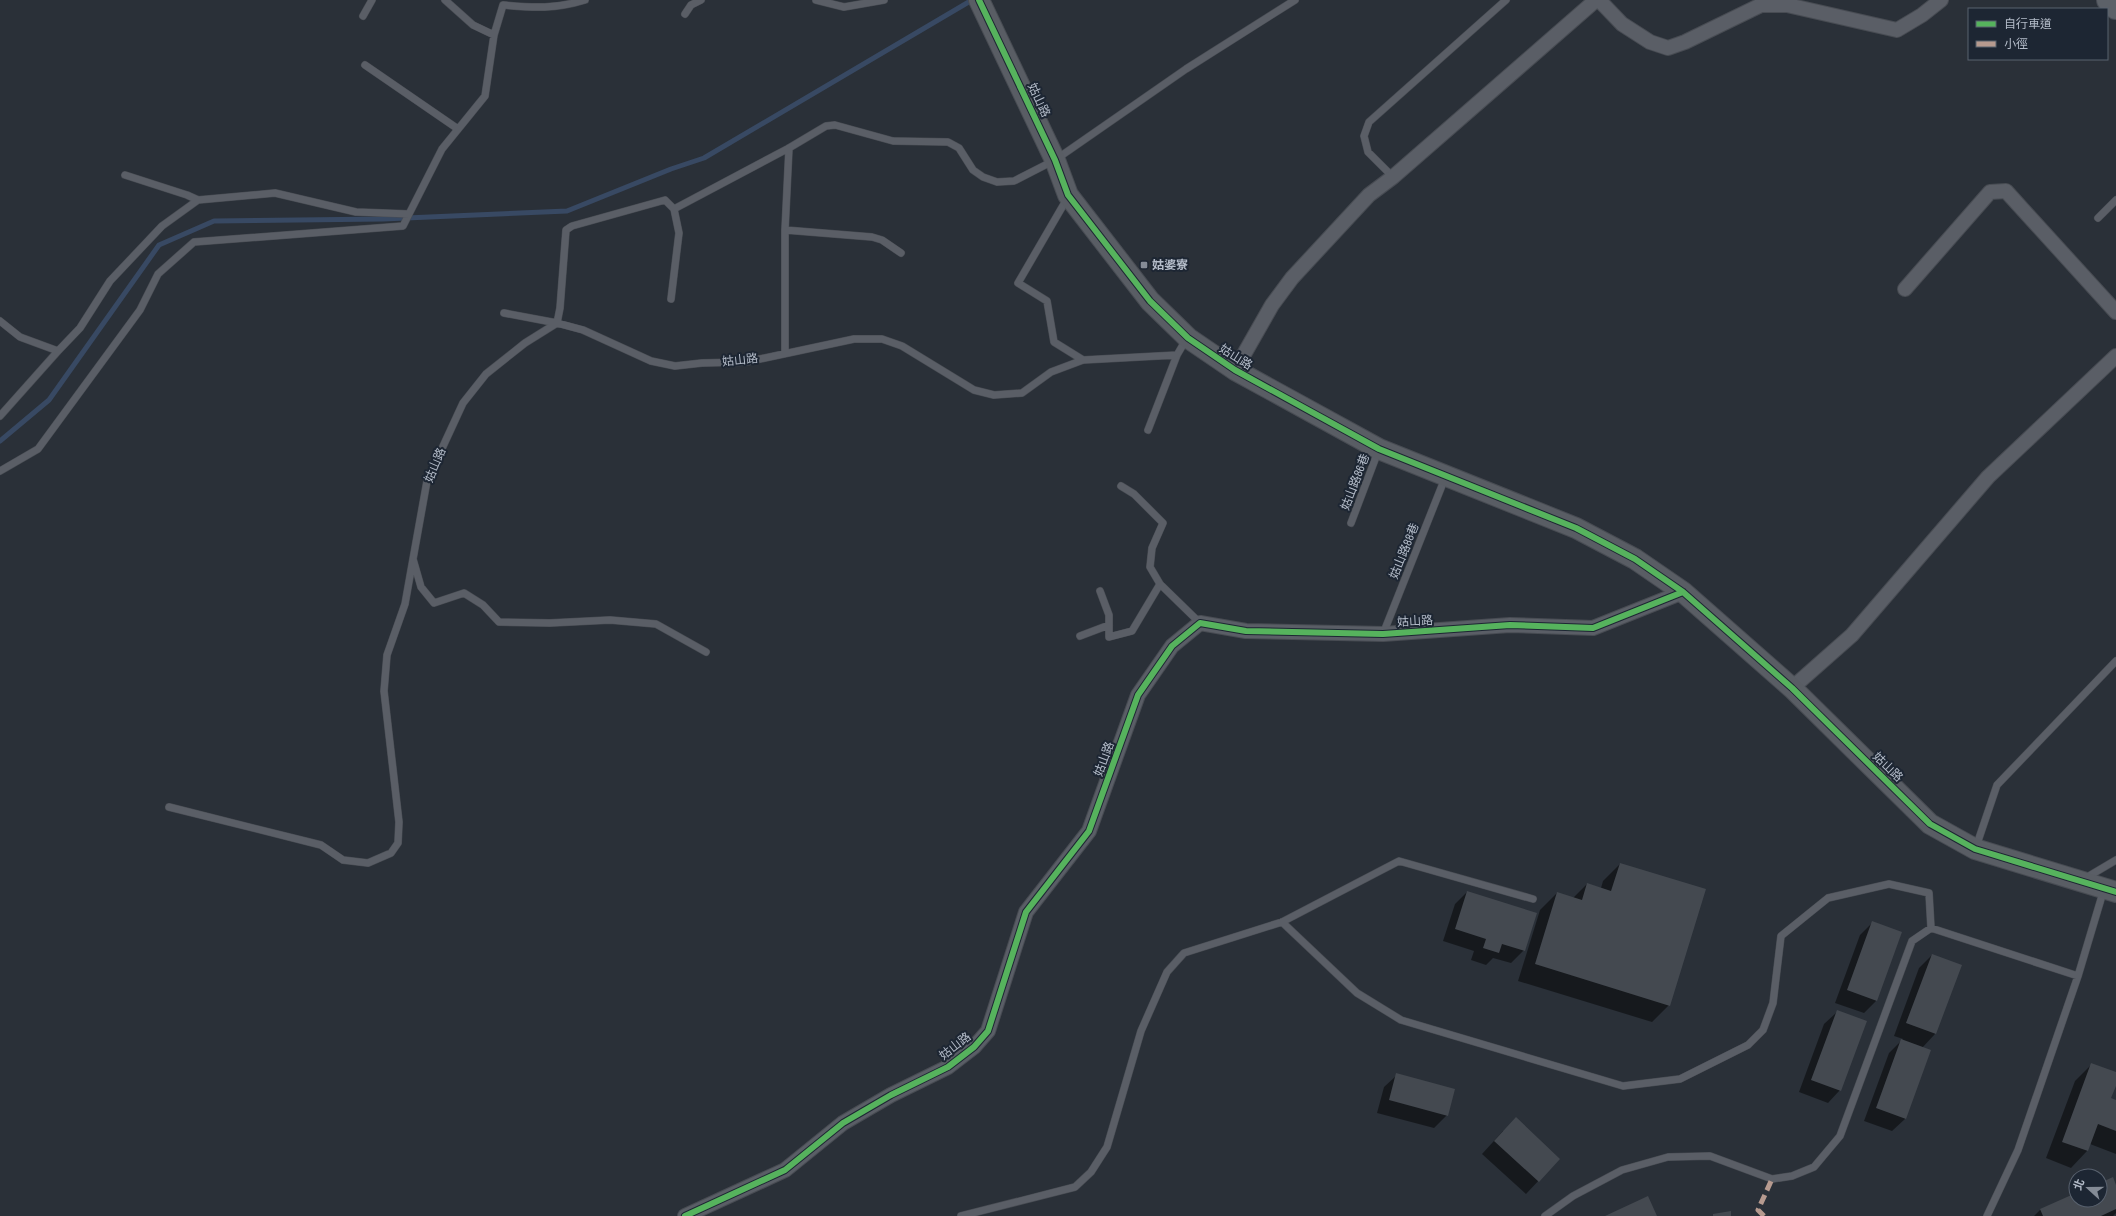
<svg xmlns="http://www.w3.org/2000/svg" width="2116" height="1216" font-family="'Archivo Narrow','Noto Sans TC',sans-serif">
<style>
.shadow{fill:#0007}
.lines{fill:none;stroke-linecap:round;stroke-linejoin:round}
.stream{stroke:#384963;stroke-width:5}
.building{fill:#444950}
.lane-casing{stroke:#484c53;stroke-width:8}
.street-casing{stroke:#484c53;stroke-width:16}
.secondary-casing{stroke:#484c53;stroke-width:22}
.primary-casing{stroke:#484c55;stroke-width:24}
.lane{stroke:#5a5e66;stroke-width:7}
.street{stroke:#5a5e66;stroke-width:14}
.secondary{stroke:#595d64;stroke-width:20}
.primary{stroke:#5c6168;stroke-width:22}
.quiet{stroke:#b69a8f;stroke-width:5;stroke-dasharray:10 5;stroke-linecap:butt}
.cycleway-casing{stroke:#1d2633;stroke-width:8}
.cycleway{stroke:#56b35d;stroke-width:6}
.poi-dot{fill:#848b96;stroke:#1d2633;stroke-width:1.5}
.labels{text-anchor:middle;stroke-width:4;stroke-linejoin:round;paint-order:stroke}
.street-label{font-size:12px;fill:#b4bcc9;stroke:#1d2633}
.poi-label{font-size:12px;font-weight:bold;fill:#b4bcc9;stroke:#1d2633;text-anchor:start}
</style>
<rect width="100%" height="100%" fill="#2a3038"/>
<!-- shadow -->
<path class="shadow" d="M1620,864L1669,1005L1652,1022L1518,981L1540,910L1557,893L1573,898L1587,884L1601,888L1603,881Z
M1467,892L1524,950L1511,963L1493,958L1486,965L1471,960L1474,951L1443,941L1455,904Z
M1873,922L1901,933L1876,1001L1864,1013L1835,1003L1860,935Z
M1932,955L1960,966L1935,1034L1922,1048L1930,1051L1905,1119L1892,1131L1864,1121L1889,1053L1903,1039L1894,1036L1919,968Z
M1837,1012L1840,1090L1828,1103L1799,1092L1824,1024Z
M2092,1064L2116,1073V1083L2110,1099L2116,1101V1154L2090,1144L2087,1151L2071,1168L2046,1158L2075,1081Z
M1397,1075L1447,1115L1434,1128L1377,1113L1384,1087Z
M1503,1131L1559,1159L1526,1194L1482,1154Z
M2100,1184L2116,1188V1213L2113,1216H2034L2040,1210L2076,1194V1200H2100Z"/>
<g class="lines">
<!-- stream -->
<path class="stream" d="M0,441L49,400L159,245L214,221L383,219L567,211L671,169L704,158L972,0"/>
</g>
<!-- building -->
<path class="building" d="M1620,863L1706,889L1670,1006L1535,964L1557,892L1582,900L1587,883L1611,891Z
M1467,891L1537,913L1525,951L1502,944L1499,953L1483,948L1486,939L1455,929Z
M1872,921L1902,932L1877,1001L1847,990Z
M1932,954L1962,965L1936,1034L1906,1023Z
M1837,1010L1867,1021L1841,1091L1811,1080Z
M1901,1039L1931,1050L1906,1119L1876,1108Z
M2091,1063L2116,1072V1086L2111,1098L2116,1100V1131L2098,1124L2088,1151L2062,1142Z
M1396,1073L1455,1089L1448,1116L1389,1100Z
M1516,1117L1560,1159L1539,1182L1494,1141Z
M2113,1177L2116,1185V1209L2101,1216H2043L2040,1209L2076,1193V1200H2100V1183Z
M1648,1196L1657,1216H1605Z
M1731,1211V1216H1713V1214Z"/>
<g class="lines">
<!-- lane casing -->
<g class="lane-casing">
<path id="lane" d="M445,0L473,25L494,35L503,5C534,8 556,9 585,0
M816,0L844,7L884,0
M685,14L691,5L701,0
M363,16L372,0
M365,65L458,129
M1393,177L1368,152L1364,136L1369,122L1506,0
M1068,197L1018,283L1047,301L1054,342L1083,360
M198,200L275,193L356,212L409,214L442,149L485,96L494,35
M2098,218L2116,200
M785,230L872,237L882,240L901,253
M671,299L679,233L674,209L789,148L826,126L835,125L893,141L948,142L959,148L973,170L983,177L997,182L1014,181L1055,160L1186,69L1295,0
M504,313L557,323L560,308L566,230L572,226L665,200L674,209
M0,321L20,337L58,351L80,328L110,281L162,226L198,200L187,195L125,175
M785,353V230L789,148
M0,416L58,351
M1148,430L1177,355
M0,471L38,449L140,310L158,274L194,242L403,226L409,214
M1121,486L1134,494L1163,523L1152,548L1150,567L1160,584L1200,623
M1351,523L1379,449
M413,559L427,481L463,403L486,374L525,343L557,323L583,330L651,361L675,366L702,363L746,362L854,339H882L902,346L974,390L994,395L1022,393L1051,372L1083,360L1177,355L1187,338
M1100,591L1109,615V637L1132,631L1160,584
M1383,634L1445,478
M1080,636L1109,625
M169,807L321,845L343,860L368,863L391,853L398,843L399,822L384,691L387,655L405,604L413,559L421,587L434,603L464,593L483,605L499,622L550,623L610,620L656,624L706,652
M1976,847L1997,785L2116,661
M2084,879L2116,860
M1282,922L1357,993L1401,1020L1623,1086L1680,1079L1748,1045L1763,1030L1773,1003L1781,936L1828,898L1889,884L1929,893L1931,928
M961,1216L1075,1187L1091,1172L1107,1147L1141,1031L1167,972L1184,953L1282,922L1399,861L1533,899
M1545,1216L1573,1196L1622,1170L1668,1157L1710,1156L1772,1179L1792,1176L1814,1167L1840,1136L1912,941L1931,928L2078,976
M1987,1216L2018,1150L2078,976L2104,889"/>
</g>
<!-- street casing -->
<g class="street-casing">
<path id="street" d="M1599,0L1622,24L1650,42L1668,48L1685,42L1761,5H1787L1897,30L1922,15L1941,0
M1905,289L1990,192L2006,191L2116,312
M1235,370L1272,305L1292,278L1369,195L1393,177L1596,0
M1792,688L1852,635L1988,477L2116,356
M685,1216L785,1170L843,1123L891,1095L948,1067L974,1047L988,1031L1026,912L1089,831L1138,695L1172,646L1200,623L1246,631L1383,634L1510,625L1593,628L1683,592"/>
</g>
<!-- secondary casing -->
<g class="secondary-casing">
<path id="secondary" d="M979,0L1055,160L1068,195L1150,301L1188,338L1235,370L1379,449L1576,528L1635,559L1683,592L1792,688L1930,824L1975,849L2116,892"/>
</g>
<!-- primary casing -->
<g class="primary-casing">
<path id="primary" d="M2108,0L2116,8"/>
</g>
<!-- lane -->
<use href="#lane" class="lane"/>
<!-- street -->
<use href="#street" class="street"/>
<!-- secondary -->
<use href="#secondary" class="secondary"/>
<!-- primary -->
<use href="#primary" class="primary"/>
<!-- quiet -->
<path class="quiet" d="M1764,1216L1758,1210L1772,1179"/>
<!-- cycleway casing -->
<g class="cycleway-casing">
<path id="cycleway" d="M979,0L1055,160L1068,195L1150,301L1188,338L1235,370L1379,449L1576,528L1635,559L1683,592L1792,688L1930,824L1975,849L2116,892
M685,1216L785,1170L843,1123L891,1095L948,1067L974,1047L988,1031L1026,912L1089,831L1138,695L1172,646L1200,623L1246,631L1383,634L1510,625L1593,628L1683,592"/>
</g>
<!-- cycleway -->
<use href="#cycleway" class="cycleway"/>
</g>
<!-- markers -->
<rect class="poi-dot" x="1140" y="261" width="8" height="8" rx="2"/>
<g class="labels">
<!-- street labels -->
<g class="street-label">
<text transform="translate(1039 100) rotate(65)" y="4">姑山路</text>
<text transform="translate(1236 357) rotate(32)" y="4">姑山路</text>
<text transform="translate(740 360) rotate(-6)" y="4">姑山路</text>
<text transform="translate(435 465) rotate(-67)" y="4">姑山路</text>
<text transform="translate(1355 482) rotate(-69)" y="4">姑山路86巷</text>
<text transform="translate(1404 551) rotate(-68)" y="4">姑山路88巷</text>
<text transform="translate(1415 621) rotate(-3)" y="4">姑山路</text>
<text transform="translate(1104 759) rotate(-70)" y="4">姑山路</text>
<text transform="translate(1888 767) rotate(44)" y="4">姑山路</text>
<text transform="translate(955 1046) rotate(-38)" y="4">姑山路</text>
</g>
<!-- poi labels -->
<g class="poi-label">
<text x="1152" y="269">姑婆寮</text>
</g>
</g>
<!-- legend -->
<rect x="1968" y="8" width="140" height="52" fill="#1d2633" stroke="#59626f"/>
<rect x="1976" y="21" width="20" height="6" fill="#56b35d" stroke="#59626f"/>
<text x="2004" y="28" font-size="12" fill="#b4bcc9">自行車道</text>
<rect x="1976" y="41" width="20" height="6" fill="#b69a8f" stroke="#59626f"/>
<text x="2004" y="48" font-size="12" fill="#b4bcc9">小徑</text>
<!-- north arrow -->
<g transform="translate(2088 1188) rotate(291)"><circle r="19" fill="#1d2633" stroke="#59626f"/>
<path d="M0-3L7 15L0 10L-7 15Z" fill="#848b96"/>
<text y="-6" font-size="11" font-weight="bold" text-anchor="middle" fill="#b4bcc9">北</text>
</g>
</svg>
